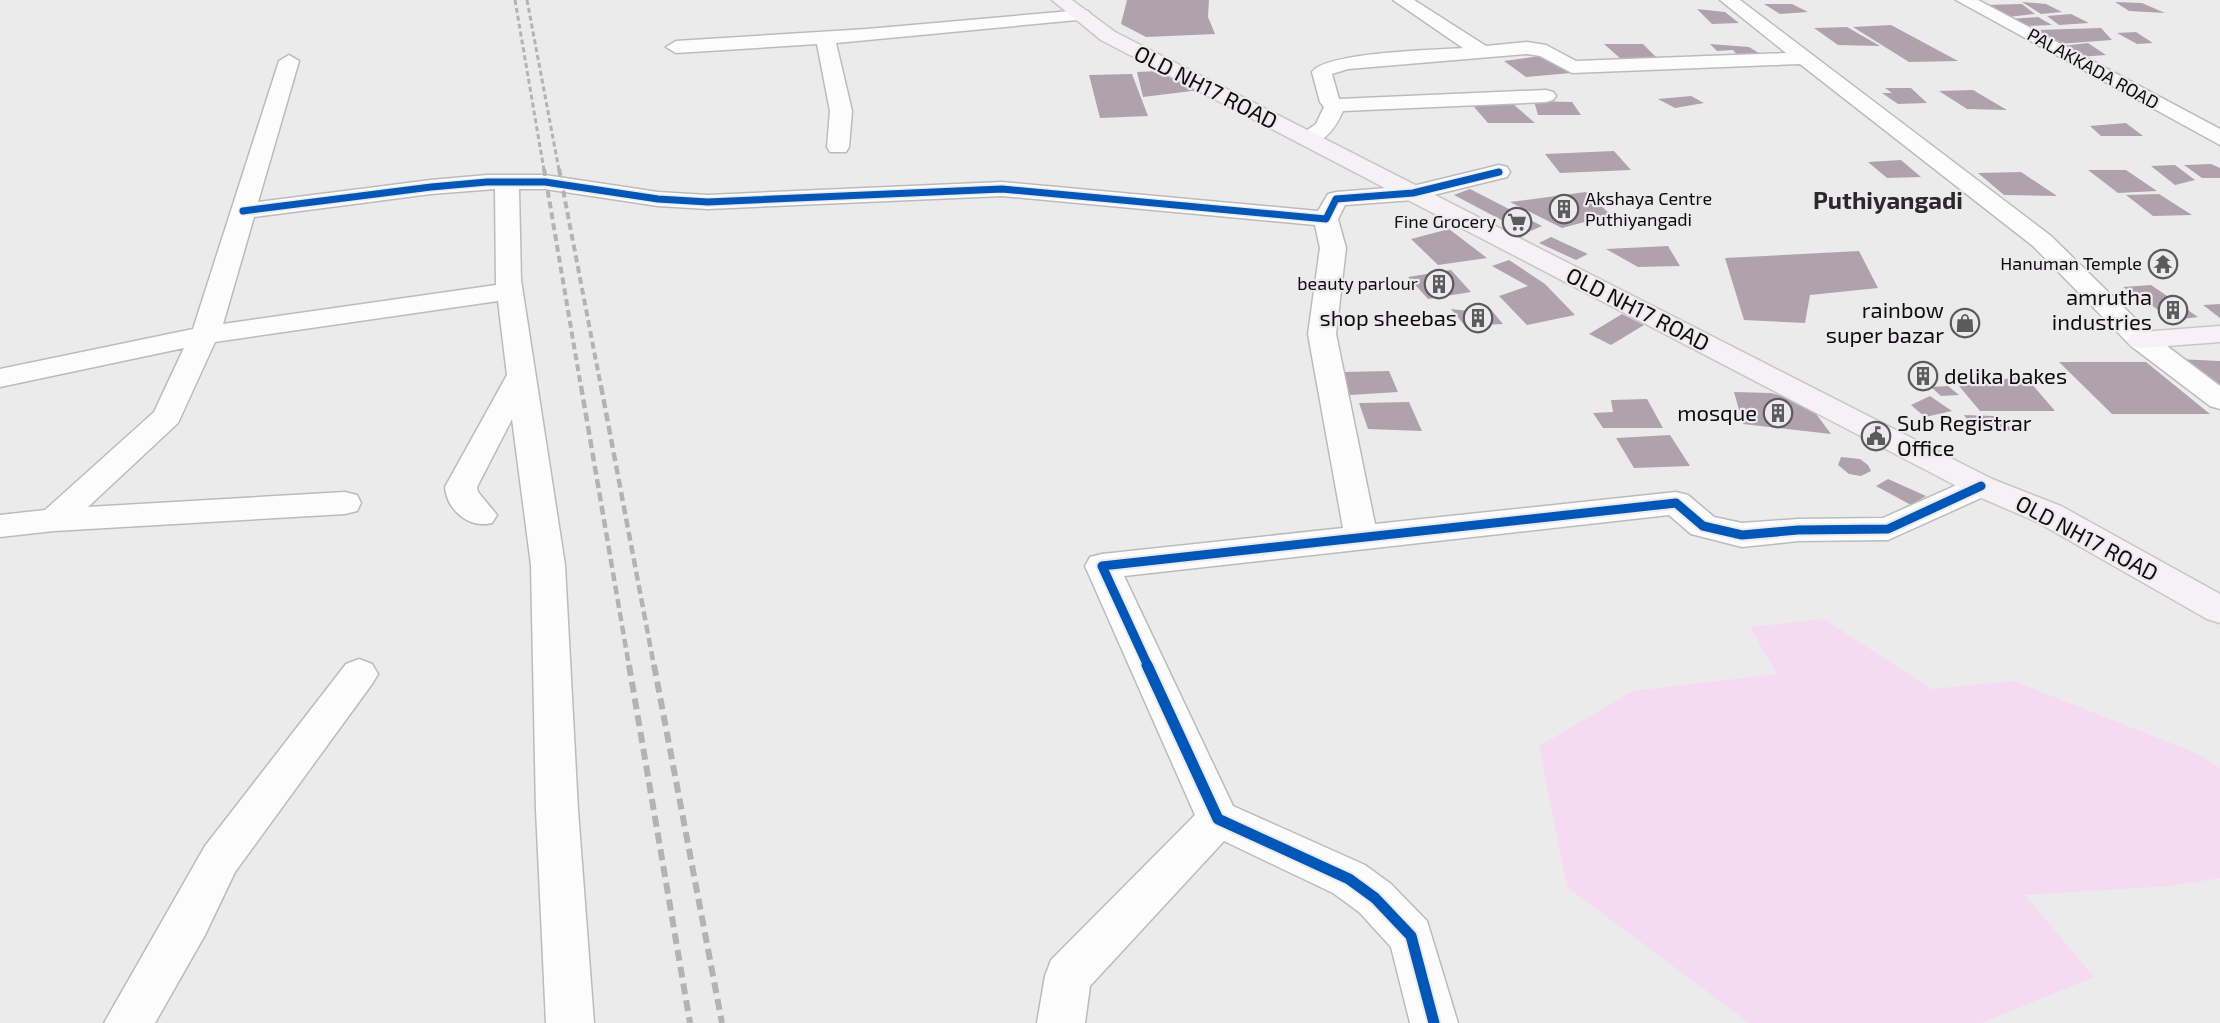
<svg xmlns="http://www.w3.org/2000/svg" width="2220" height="1023" font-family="'Exo 2',sans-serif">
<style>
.green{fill:#f5daf1}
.building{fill:#afa2ad}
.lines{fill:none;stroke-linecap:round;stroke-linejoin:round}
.minor-casing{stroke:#bcbbbc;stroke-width:3}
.major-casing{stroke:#c8c7c8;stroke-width:3}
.minor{fill:#fcfcfc;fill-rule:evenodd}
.major{fill:#f5f1f4;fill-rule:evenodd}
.rail-far3{stroke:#b4b3b4;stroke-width:3;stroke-dasharray:5 3;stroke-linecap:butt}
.rail-far2{stroke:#b4b3b4;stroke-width:4;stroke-dasharray:7 4;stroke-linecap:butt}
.rail-far1{stroke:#b4b3b4;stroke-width:4.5;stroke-dasharray:9 4.5;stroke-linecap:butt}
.rail{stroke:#b4b3b4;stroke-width:6;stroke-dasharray:11 6;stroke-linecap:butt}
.cycleway-far2-casing{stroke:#edeaed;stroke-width:10}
.cycleway-far1-casing{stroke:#edeaed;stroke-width:13}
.cycleway-casing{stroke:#edeaed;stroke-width:15}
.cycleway-far2{stroke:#0057b8;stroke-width:7}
.cycleway-far1{stroke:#0057b8;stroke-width:9}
.cycleway{stroke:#0057b8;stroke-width:11}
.labels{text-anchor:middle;stroke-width:4.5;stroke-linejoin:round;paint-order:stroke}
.far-street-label{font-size:18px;fill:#0e0d0e;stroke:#edeaed}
.far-poi-label{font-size:18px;fill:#0e0d0e;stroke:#edeaed;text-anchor:end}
.street-label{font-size:22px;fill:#0e0d0e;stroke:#edeaed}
.poi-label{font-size:22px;fill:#0e0d0e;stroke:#edeaed;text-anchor:end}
.far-district-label{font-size:24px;font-weight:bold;fill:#2b292b;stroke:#edeaed}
</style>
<rect width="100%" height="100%" fill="#ecebec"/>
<!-- green -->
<path class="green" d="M1824,619L1931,689L2014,681L2198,754L2220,768V878L2170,886L2025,895L2094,977L1981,1023H1749L1567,887L1539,746L1633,691L1777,674L1750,627Z"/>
<!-- building -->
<path class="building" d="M1127,0H1209L1208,17L1215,34L1146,37L1121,24Z
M2022,2L2046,4L2062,12L2041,14Z
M2115,2L2142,3L2165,13L2129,11Z
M1764,4H1792L1808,12L1780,14Z
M2022,4L2035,14L2008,17L1985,5Z
M1697,9L1725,12L1739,23L1712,24Z
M2071,14L2089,23L2059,25L2047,16Z
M2038,17L2052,25L2024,26L2009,19Z
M1891,25L1958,61L1909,62L1853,27Z
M1847,27L1880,46L1838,45L1814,28Z
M2101,28L2112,40L2058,44L2037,30Z
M2136,32L2153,43L2137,44L2117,33Z
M2088,43L2106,55L2079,57L2062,46Z
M1604,44H1643L1656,57L1621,59Z
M1710,44L1749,47L1762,55L1739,57L1733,50L1717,51Z
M1547,55L1571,73L1526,77L1504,61Z
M1158,71L1200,90L1143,97L1137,72Z
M1132,74L1148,116L1100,118L1089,75Z
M1885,88H1911L1927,103L1898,104L1882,93H1892Z
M1973,90L2007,110L1967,109L1939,91Z
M1504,96L1535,123H1488L1467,99Z
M1691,96L1704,103L1675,108L1658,99Z
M1534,101L1572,102L1581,115H1538Z
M2126,123L2143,136H2101L2090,126Z
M1614,151L1631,170L1560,173L1545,154Z
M1901,160L1921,177L1887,178L1868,162Z
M2211,164L2220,168V178H2202L2184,165Z
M2175,165L2195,180L2175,185L2151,166Z
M2088,170H2126L2157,191L2118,193Z
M2021,172L2057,196L2004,195L1978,173Z
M1470,189L1542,226L1526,233L1454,195Z
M1586,192L1611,215L1562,228L1510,202Z
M2159,194L2192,215L2153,216L2126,195Z
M1449,229L1487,258L1438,265L1411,239Z
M1551,237L1588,254L1576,260L1539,243Z
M1668,246L1680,266L1638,267L1606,249Z
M1859,251L1878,288L1810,295L1805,323L1744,320L1725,258Z
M1509,260L1545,284L1575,315L1527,325L1499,296L1528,286L1492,266Z
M1451,270L1471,292L1428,299L1408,277Z
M2151,285L2176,302L2198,317L2174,320L2123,287Z
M2220,304V318L2203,305Z
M1488,306L1503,324L1465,326L1451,309L1469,311Z
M1622,314L1644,325L1611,345L1589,334Z
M2178,359L2220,361V389Z
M2059,362H2146L2210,414H2112Z
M1926,370L1939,380L1919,381L1907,372Z
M1389,371L1398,392L1350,395L1343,372Z
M2025,376L2055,411H1980L1959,386Z
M1948,386L1959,395L1941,396L1931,387Z
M1734,392L1771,393L1808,403L1831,434L1743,424Z
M1930,396L1952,411L1925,417L1911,405Z
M1647,399L1663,428H1603L1593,413L1613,412L1611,400Z
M1409,402L1422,431L1368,429L1359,403Z
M1964,415L1994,416L2014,430L1976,431Z
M1670,435L1690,466L1634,468L1616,438Z
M1841,457L1860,459L1868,465L1871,471L1861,476L1849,474L1838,465Z
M1888,479L1926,496L1911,505L1876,486Z"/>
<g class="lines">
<!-- minor casing -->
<g class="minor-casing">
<path id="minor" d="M1393,0H1414L1486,46L1527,42L1546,45L1576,61L1786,53L1720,0H1740L2051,236L2151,334L2220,386V409L2210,406L2131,346L2033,246L1800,64L1572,73L1540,56L1527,54L1348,69L1332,74L1339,99L1546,90L1553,92L1556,96L1553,100L1546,102L1343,111C1335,129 1322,148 1299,143L1296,138L1316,124L1324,107L1320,102L1312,72C1326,52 1435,50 1463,48Z
M1956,0H1978L2220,129V145Z
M1082,10L1088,11L1091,15L1088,19L836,43L852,111L849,147L846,152H830L827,147L830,111L817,44L676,53L666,47L676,41L867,29Z
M289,55L299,61L258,202L431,180L487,175H545L658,192L708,195L1002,182L1318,211L1328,194L1336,192L1413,186L1499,165L1507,167L1510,172L1507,177L1413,200L1345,205L1338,219L1346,248L1336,334L1375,524L1676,492L1688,495L1714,517L1742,523L1798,519L1883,518L1970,479L1981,475L1992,479L1997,486L1992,493L1888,540L1798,541L1742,547L1691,534L1669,515L1124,576L1233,806L1365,865L1391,884L1427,921L1458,1023H1410L1391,947L1359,912L1333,893L1224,841L1090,986L1085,1023H1037L1045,976L1051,960L1195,815L1085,566L1090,557L1102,554L1343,528L1308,334L1320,248L1315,225L1002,196L708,209L658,206L545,189H519L521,280L565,565L578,810L594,1023H546L536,810L531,565L512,419L477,487L478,492L497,515L492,523C469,529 447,510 445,487L507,375L498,301L215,342L178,423L88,507L345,492L357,495L361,503L357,511L345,514L54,531L0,537V515L45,510L154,412L184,348L0,387V369L193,329L279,61ZM495,189L496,285L223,324L254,217L431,194Z
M359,659L372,664L378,674L372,684L235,872L205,935L155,1023H104L205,846L346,664Z"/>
</g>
<!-- major casing -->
<g class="major-casing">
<path id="major" d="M1052,0H1072L1115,32L1992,479L2061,506L2220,594V623L2207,619L2037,522L1970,493L1101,40Z
M2220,326V342L2141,348L2131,346L2127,340L2131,334L2141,332Z"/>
</g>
<!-- minor -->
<use href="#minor" class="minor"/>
<!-- major -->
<use href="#major" class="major"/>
<!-- rail-far3 -->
<path class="rail-far3" d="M515,0L544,170
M527,0L559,170"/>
<!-- rail-far2 -->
<path class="rail-far2" d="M544,169L581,387
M559,169L601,387"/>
<!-- rail-far1 -->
<path class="rail-far1" d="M581,386L629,666
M601,386L654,666"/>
<!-- rail -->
<path class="rail" d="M629,665L690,1023
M654,665L722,1023"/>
<!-- cycleway-far2 casing -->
<g class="cycleway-far2-casing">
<path id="cycleway-far2" d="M243,211L431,187L487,182H545L658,199L708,202L1002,189L1326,219L1336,199L1413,193L1499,172"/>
</g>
<!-- cycleway-far1 casing -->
<g class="cycleway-far1-casing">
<path id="cycleway-far1" d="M1148,666L1102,566L1676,503L1703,526L1742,535L1798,530L1888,529L1981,486"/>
</g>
<!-- cycleway casing -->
<g class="cycleway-casing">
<path id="cycleway" d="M1147,665L1218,819L1349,879L1375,898L1411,936L1434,1023"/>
</g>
<!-- cycleway-far2 -->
<use href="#cycleway-far2" class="cycleway-far2"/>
<!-- cycleway-far1 -->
<use href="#cycleway-far1" class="cycleway-far1"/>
<!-- cycleway -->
<use href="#cycleway" class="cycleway"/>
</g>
<!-- icons -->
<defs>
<g id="building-ring" transform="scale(1.5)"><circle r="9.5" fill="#edeaed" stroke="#5c5b5c" stroke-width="1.5"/><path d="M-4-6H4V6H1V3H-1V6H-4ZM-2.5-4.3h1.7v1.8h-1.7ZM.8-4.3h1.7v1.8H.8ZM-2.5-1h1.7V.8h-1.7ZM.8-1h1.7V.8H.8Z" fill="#5c5b5c"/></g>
<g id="supermarket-ring" transform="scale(1.5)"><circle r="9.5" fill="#edeaed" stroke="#5c5b5c" stroke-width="1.5"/><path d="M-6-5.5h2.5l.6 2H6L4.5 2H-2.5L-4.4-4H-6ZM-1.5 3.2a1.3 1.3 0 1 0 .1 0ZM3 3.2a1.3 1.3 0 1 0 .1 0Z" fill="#5c5b5c"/></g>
<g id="temple-ring" transform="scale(1.5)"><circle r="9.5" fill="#edeaed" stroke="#5c5b5c" stroke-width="1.5"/><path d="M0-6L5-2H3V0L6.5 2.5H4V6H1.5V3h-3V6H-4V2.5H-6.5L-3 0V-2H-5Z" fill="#5c5b5c"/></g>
<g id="shop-ring" transform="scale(1.5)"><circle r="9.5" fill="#edeaed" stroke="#5c5b5c" stroke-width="1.5"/><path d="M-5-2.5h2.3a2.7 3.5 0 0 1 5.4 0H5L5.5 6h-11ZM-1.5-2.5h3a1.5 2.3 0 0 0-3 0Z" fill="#5c5b5c"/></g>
<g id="civic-ring" transform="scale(1.5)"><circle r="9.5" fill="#edeaed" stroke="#5c5b5c" stroke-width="1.5"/><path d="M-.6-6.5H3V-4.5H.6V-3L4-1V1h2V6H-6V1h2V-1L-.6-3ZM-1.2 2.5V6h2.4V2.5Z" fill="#5c5b5c"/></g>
</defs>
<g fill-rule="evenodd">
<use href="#building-ring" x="1564" y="209"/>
<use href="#supermarket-ring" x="1517" y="222"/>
<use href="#temple-ring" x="2163" y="264"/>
<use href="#building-ring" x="1439" y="284"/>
<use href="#building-ring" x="2173" y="310"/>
<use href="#building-ring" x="1478" y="318"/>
<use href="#shop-ring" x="1965" y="323"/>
<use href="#building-ring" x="1923" y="376"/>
<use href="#building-ring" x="1778" y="413"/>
<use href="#civic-ring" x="1876" y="436"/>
</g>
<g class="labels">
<!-- far-street labels -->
<g class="far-street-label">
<text transform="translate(2093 69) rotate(29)" y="6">PALAKKADA ROAD</text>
</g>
<!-- far-poi labels -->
<g class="far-poi-label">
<text x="1585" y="205" text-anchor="start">Akshaya Centre<tspan x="1585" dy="21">Puthiyangadi</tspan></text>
<text x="1496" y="228">Fine Grocery</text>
<text x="2142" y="270">Hanuman Temple</text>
<text x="1418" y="290">beauty parlour</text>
</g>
<!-- street labels -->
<g class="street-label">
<text transform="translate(1206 87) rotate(27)" y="8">OLD NH17 ROAD</text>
<text transform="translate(1638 309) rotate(27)" y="8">OLD NH17 ROAD</text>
<text transform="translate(2087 538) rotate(28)" y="8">OLD NH17 ROAD</text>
</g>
<!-- poi labels -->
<g class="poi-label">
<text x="2152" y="305">amrutha<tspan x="2152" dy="25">industries</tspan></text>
<text x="1944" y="318">rainbow<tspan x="1944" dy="25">super bazar</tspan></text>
<text x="1457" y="326">shop sheebas</text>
<text x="1944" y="384" text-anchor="start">delika bakes</text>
<text x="1757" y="421">mosque</text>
<text x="1897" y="431" text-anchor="start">Sub Registrar<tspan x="1897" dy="25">Office</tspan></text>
</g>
<!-- far-district labels -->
<g class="far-district-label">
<text x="1888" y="209">Puthiyangadi</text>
</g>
</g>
</svg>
